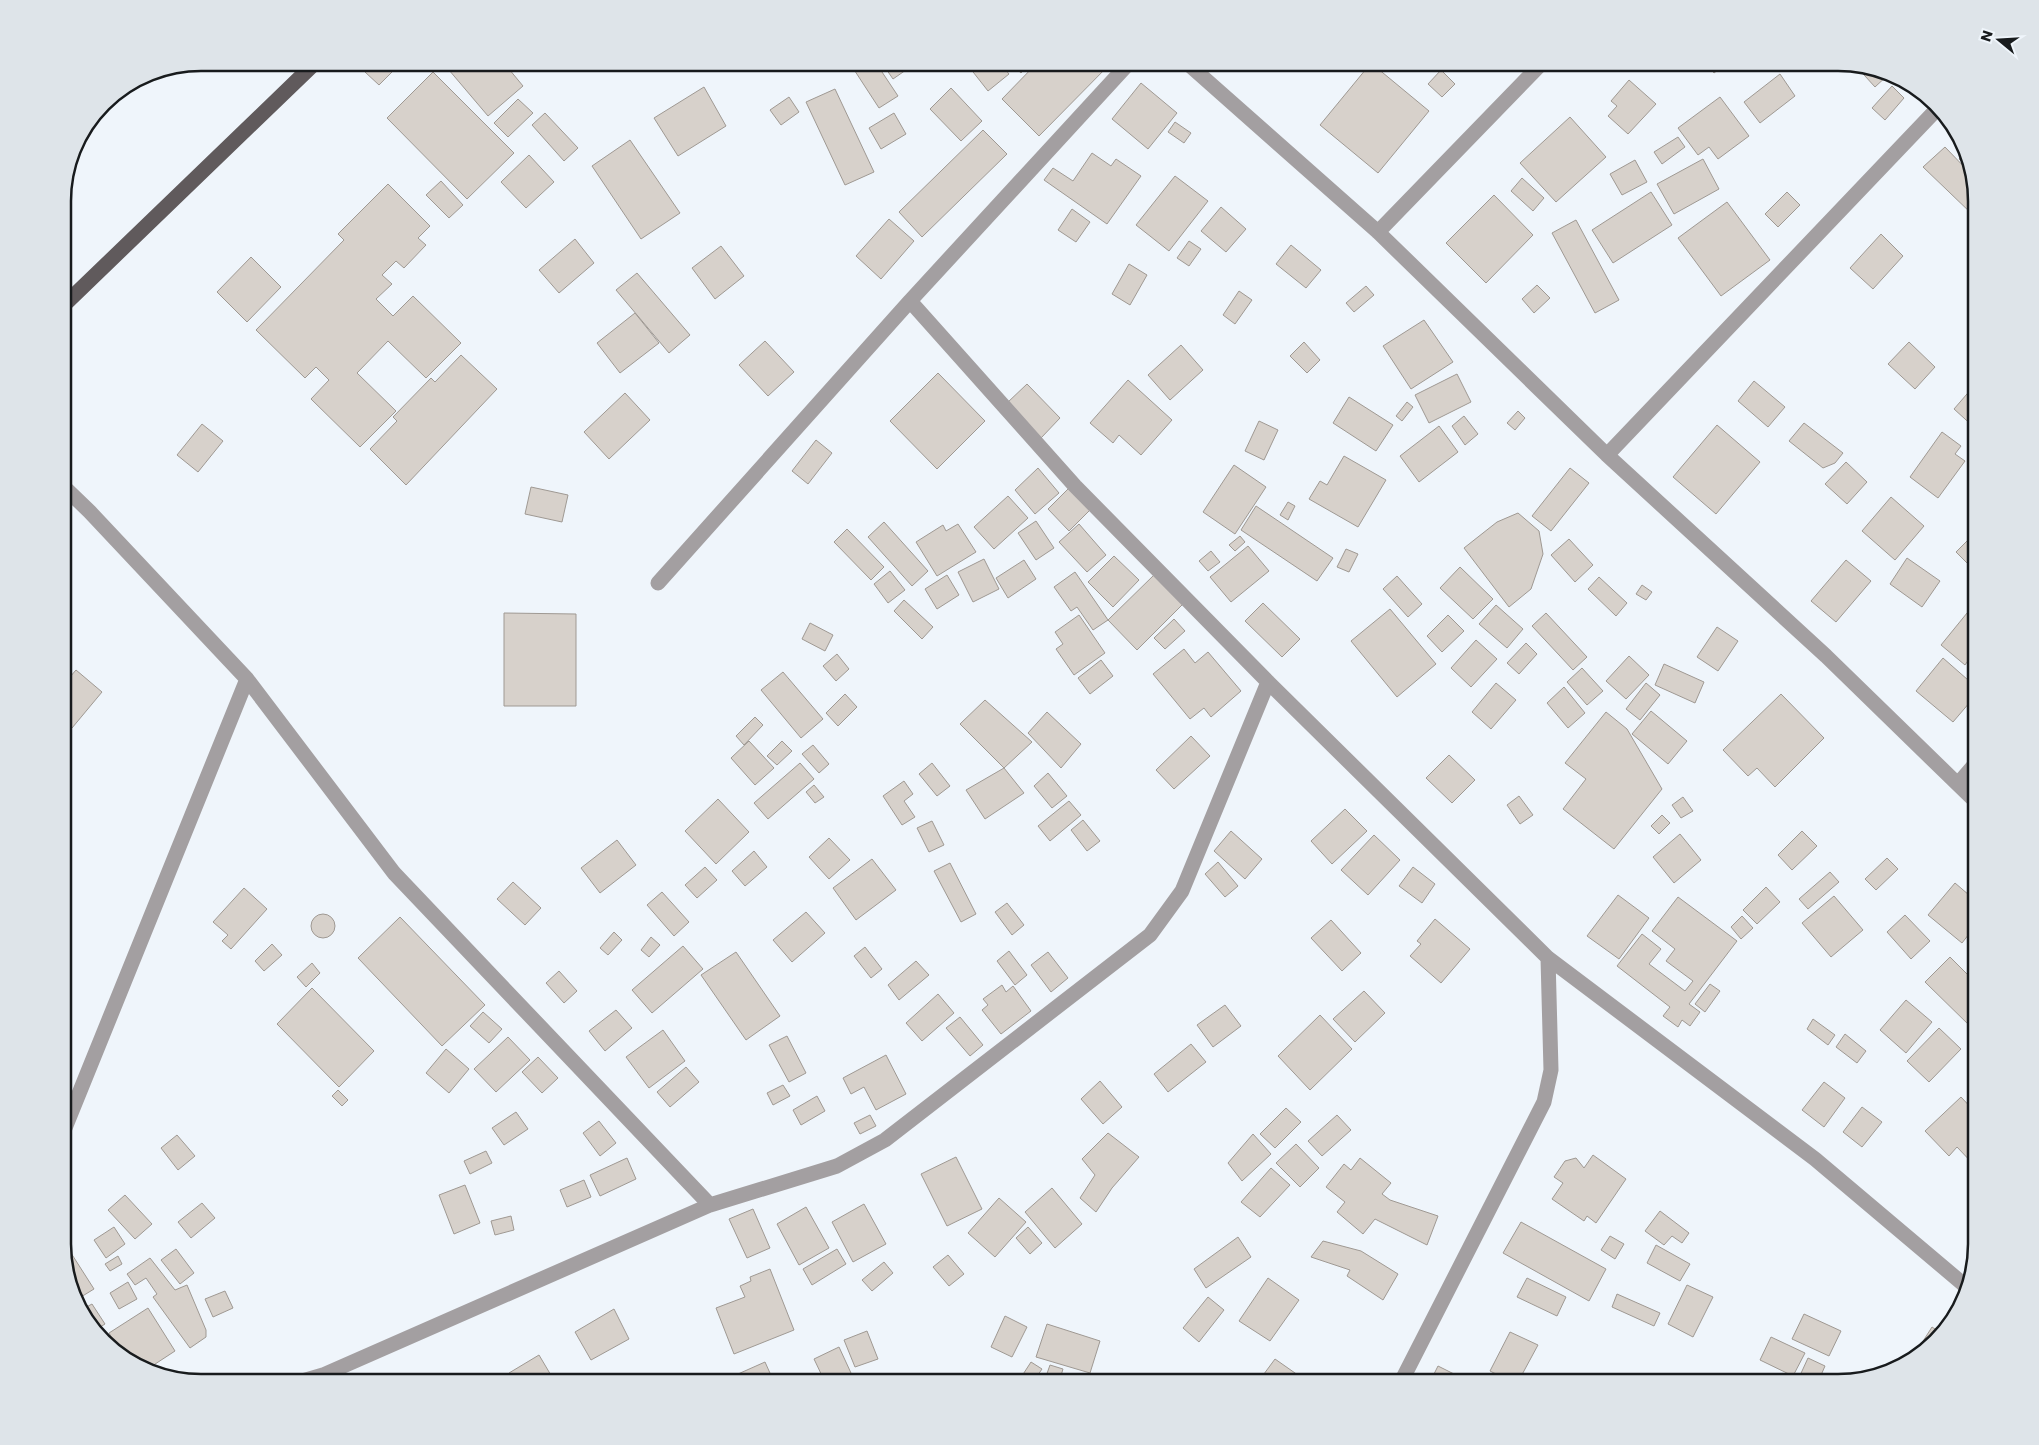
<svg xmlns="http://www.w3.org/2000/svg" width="2039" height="1445" font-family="Poppins,sans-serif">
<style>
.building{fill:#d7d1cb;stroke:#9f9993}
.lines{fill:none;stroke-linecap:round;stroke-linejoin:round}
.minor{stroke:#a39fa1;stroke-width:15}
.major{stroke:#605a5c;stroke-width:15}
.rim{fill:none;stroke:#181b1d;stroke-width:2.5}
</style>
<rect width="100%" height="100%" fill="#eff5fb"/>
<!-- building -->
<path class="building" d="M374,63H401L379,85L365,72Z
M443,63H504L523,86L488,116Z
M693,63H707L700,70Z
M749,63H767L755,70Z
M855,63H876L898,96L879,108L851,65Z
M882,63H916L893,79Z
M966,63H1000L1009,74L988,91Z
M1010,63H1031L1021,73Z
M1037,63H1080L1084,66L1088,63H1111L1039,136L1002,99Z
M1251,63H1267L1260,71Z
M1371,63L1429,111L1378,173L1320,125Z
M1599,63H1609L1605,67Z
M1706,63H1727L1714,73Z
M1855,65L1882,70L1889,74L1875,87Z
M1441,70L1455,84L1442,97L1428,84Z
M433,72L514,153L467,199L387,118Z
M1780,74L1795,96L1760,123L1744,102Z
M1629,80L1656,104L1628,134L1608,116L1617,106L1611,101Z
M1141,83L1177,113L1148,149L1112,119Z
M1892,86L1904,98L1885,120L1872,108Z
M704,87L726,126L678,156L654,118Z
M951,88L982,121L961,141L930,109Z
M835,89L874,172L845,185L806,102Z
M789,97L799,112L781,125L770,110Z
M1720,97L1749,136L1718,159L1709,147L1698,155L1678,128Z
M518,99L533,113L508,137L494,123Z
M545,113L578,148L564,161L532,125Z
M894,113L906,134L881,149L869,128Z
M1570,117L1606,157L1556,202L1520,163Z
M1175,122L1191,133L1184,143L1168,132Z
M983,130L1007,154L922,237L899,212Z
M1678,137L1685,147L1662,164L1654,152Z
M630,140L680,213L641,239L592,166Z
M1945,147L1970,173L1976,201V212L1973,215L1923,167Z
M1965,152L1969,168L1959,159Z
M1092,153L1111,166L1116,159L1141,176L1107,224L1044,180L1053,168L1073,181Z
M529,155L554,182L526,208L501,182Z
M1703,159L1719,189L1674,214L1657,184Z
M1635,160L1647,182L1622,195L1610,174Z
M1175,176L1208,201L1169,251L1136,225Z
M1522,178L1544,198L1533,211L1511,191Z
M441,181L463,205L449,218L426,195Z
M388,184L430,226L418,238L426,245L404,268L396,261L382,275L392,284L376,299L393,316L413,296L461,343L426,378L388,341L357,373L396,411L360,447L311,399L329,380L316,367L305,378L256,330L344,240L338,234Z
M1651,192L1672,225L1613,263L1592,230Z
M1787,192L1800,205L1778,227L1765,214Z
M1494,195L1533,235L1486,283L1446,243Z
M1727,202L1770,260L1721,296L1678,238Z
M1221,207L1246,229L1226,252L1201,231Z
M1072,209L1090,222L1076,242L1058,230Z
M889,219L914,241L881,279L856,256Z
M1576,220L1619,300L1595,313L1552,233Z
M1881,234L1903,256L1873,289L1850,268Z
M575,239L594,263L559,293L539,270Z
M1189,241L1201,249L1189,266L1177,258Z
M1291,245L1321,270L1306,288L1276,264Z
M721,246L744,276L715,299L692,268Z
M251,257L281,287L247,322L217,292Z
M1129,264L1147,275L1130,305L1112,294Z
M637,273L690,335L669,353L616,290Z
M1537,285L1550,298L1534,313L1522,299Z
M1366,286L1374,295L1354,312L1346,303Z
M1239,291L1252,300L1235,324L1223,315Z
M635,313L659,343L620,373L597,343Z
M1424,320L1453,362L1411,389L1383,346Z
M765,341L794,372L768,396L739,365Z
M1304,342L1320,360L1307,373L1290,356Z
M1909,342L1935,367L1915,389L1888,364Z
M1181,345L1203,370L1170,400L1148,375Z
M461,355L497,389L406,485L370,449L397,421L393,417L431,378L435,382Z
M938,373L985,421L937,469L890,421Z
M1457,374L1471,402L1429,423L1415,395Z
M1128,380L1172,420L1141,455L1119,435L1113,443L1090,423Z
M1754,381L1785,407L1768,427L1738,401Z
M1027,384L1060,418L1041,438L1007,403Z
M1973,387L1976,390V429L1954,409Z
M625,393L650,420L609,459L584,432Z
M1349,397L1393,425L1376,451L1333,423Z
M1407,402L1413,407L1402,421L1396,416Z
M1518,411L1525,418L1515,430L1507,423Z
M1464,416L1478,434L1465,445L1452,426Z
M1259,421L1278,430L1264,460L1245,451Z
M1804,423L1843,453L1835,463L1823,468L1789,441Z
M202,424L223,441L198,472L177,455Z
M1717,425L1760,462L1716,514L1673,477Z
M1439,426L1458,452L1419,482L1400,456Z
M1942,432L1961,446L1955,454L1965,461L1938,498L1910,477Z
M816,440L832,453L808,484L792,471Z
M1344,456L1386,480L1358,527L1309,499L1320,481L1327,485Z
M1846,462L1867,482L1847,504L1825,484Z
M1234,465L1266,487L1235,534L1203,512Z
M1038,468L1059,493L1035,514L1015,490Z
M1570,468L1589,483L1551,531L1532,516Z
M1072,485L1093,507L1069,531L1048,509Z
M531,487L568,495L562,522L525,514Z
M1008,496L1028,518L994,549L974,527Z
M1891,497L1924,526L1895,560L1862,531Z
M1288,502L1295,506L1288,520L1280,515Z
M1256,506L1333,558L1317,581L1241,530Z
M1518,513L1539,531L1543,554L1531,589L1509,607L1464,548L1497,522Z
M1036,521L1054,548L1036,560L1018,533Z
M884,522L928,571L912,586L868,537Z
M958,524L976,552L937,576L916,542L943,525L946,531Z
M1079,524L1106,555L1087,572L1059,542Z
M847,529L884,567L871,580L834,542Z
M1976,532V572L1956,552Z
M1240,536L1245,542L1235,551L1229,545Z
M1569,539L1593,565L1575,582L1551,555Z
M1248,546L1269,571L1231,602L1210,577Z
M1346,549L1358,554L1349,572L1337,567Z
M1211,551L1220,562L1208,571L1199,561Z
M1114,556L1139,580L1113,607L1088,582Z
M1907,558L1940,581L1922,607L1890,584Z
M984,559L999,589L973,602L958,572Z
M1024,560L1036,579L1008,598L996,578Z
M1846,560L1871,581L1836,622L1811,601Z
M1460,567L1493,599L1473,619L1440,588Z
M890,571L905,590L888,603L874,584Z
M1075,572L1108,620L1093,630L1077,607L1071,611L1054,587Z
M1155,574L1184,603L1137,650L1108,620Z
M947,575L959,595L937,609L925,589Z
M1397,576L1422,604L1408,617L1383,589Z
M1599,577L1627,603L1616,616L1588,589Z
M1642,585L1652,592L1646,600L1636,594Z
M904,600L933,627L922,639L894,611Z
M1976,602V649L1965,665L1941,645Z
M1263,603L1300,639L1282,657L1245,621Z
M1496,605L1523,629L1507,648L1479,624Z
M1390,609L1436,664L1397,697L1351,641Z
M504,613L576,614V706H504Z
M1546,613L1587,657L1573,670L1532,626Z
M1079,615L1105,653L1074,675L1056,649L1063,644L1055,632Z
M1448,615L1464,631L1442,652L1427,636Z
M1174,619L1185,631L1165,649L1154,638Z
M810,623L833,635L825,651L802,639Z
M1717,627L1738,641L1718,671L1697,657Z
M1476,640L1497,659L1471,687L1451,668Z
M1526,643L1537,654L1519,674L1507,663Z
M1184,649L1195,663L1208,652L1241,691L1211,717L1204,708L1190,719L1153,674Z
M837,654L849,669L836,681L823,666Z
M1629,656L1649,675L1626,699L1606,681Z
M1943,658L1976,687V695L1953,722L1916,691Z
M1101,660L1113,676L1090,694L1078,678Z
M1664,664L1704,682L1695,703L1655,685Z
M1582,668L1603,691L1587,705L1567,682Z
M76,670L102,692L72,728L63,721V685Z
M783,672L823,719L801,738L761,690Z
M1496,683L1516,700L1491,729L1472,712Z
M1646,683L1660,695L1640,720L1626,709Z
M1564,687L1585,713L1568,728L1547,703Z
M845,694L857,707L838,726L826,713Z
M1781,694L1824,738L1775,787L1757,768L1748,776L1723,750Z
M985,700L1032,742L1004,768L960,724Z
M1651,711L1687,741L1668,764L1632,734Z
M1047,712L1081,744L1061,768L1028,733Z
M1606,712L1627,729L1662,789L1614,849L1563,809L1586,779L1565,763Z
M755,717L763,725L744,745L736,736Z
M1191,736L1210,756L1174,789L1156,770Z
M749,741L774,768L755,785L731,758Z
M782,741L792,751L777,765L767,756Z
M813,745L829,764L819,773L802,754Z
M1449,755L1475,780L1452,803L1426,778Z
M800,763L814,779L768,819L754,803Z
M932,763L950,786L937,796L919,774Z
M1004,768L1024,793L985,819L966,790Z
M1048,773L1067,796L1052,808L1034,786Z
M904,781L913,794L904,801L915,817L902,825L883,796Z
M814,785L824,797L815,803L806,792Z
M1519,796L1533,815L1520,824L1507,805Z
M1683,797L1693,811L1681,818L1672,805Z
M718,799L749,832L716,864L685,831Z
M1069,801L1081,815L1050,841L1038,826Z
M1345,809L1367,831L1332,864L1311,841Z
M1662,815L1670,823L1659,834L1651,826Z
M1083,820L1100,841L1087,851L1071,830Z
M932,821L944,845L929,852L917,828Z
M1231,831L1262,859L1245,879L1214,851Z
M1802,831L1817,846L1792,870L1778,855Z
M1680,834L1701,860L1674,883L1653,857Z
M1374,835L1400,860L1368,895L1341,870Z
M829,838L850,860L829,879L809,857Z
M617,840L636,865L600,893L581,868Z
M754,851L767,867L745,886L732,871Z
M1887,858L1898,869L1876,890L1865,879Z
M872,859L896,890L856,920L833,888Z
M1218,862L1238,886L1225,897L1205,874Z
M950,863L976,914L961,922L934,871Z
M705,867L717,880L697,898L685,885Z
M1413,867L1435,884L1422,903L1399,886Z
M1830,872L1839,882L1808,909L1799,899Z
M513,882L541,908L525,925L497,899Z
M1955,883L1976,901V925L1962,943L1928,915Z
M1766,887L1780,902L1757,924L1743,910Z
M244,888L267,909L231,949L222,941L228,935L213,922Z
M662,892L689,922L674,936L647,905Z
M1618,895L1649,918L1619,959L1587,936Z
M1834,896L1863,930L1831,957L1802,923Z
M1678,897L1737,941L1689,1004L1700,1012L1690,1026L1682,1020L1678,1027L1663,1016L1670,1007L1617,966L1642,934L1661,949L1649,964L1685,991L1693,981L1666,961L1675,949L1652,931Z
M1007,903L1024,925L1012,935L995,912Z
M806,912L825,933L792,962L773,940Z
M311 926a12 12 0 1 1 24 0a12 12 0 1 1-24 0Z
M1905,915L1930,941L1911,959L1887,932Z
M1742,916L1753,928L1741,939L1731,927Z
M400,917L485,1005L442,1046L358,958Z
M1435,919L1470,949L1441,983L1410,956L1421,944L1417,941Z
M1331,920L1361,953L1342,971L1311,938Z
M614,932L622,940L608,955L600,948Z
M651,937L660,945L649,957L641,950Z
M272,944L282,955L264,971L255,961Z
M683,946L703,969L652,1013L632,990Z
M865,947L882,969L871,978L854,956Z
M1009,951L1027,975L1015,985L997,961Z
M736,952L780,1016L746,1040L701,975Z
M1048,952L1068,978L1051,992L1031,965Z
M1950,957L1976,983V1021L1971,1027L1925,982Z
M916,961L929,975L899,1000L888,985Z
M312,963L320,973L306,987L297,977Z
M559,971L577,991L564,1003L546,983Z
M1710,984L1720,991L1705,1012L1695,1004Z
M1002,985L1006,992L1013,986L1031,1011L1001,1034L982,1010L988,1005L983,999Z
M312,988L374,1051L339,1087L277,1024Z
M1364,991L1385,1013L1355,1042L1333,1019Z
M938,994L954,1013L922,1041L906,1023Z
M1906,1000L1932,1022L1906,1053L1880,1030Z
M1225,1005L1241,1026L1213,1047L1197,1025Z
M616,1010L632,1028L605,1051L589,1031Z
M483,1012L502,1029L489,1043L470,1026Z
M1320,1015L1352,1049L1310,1090L1278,1056Z
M960,1017L983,1045L970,1056L946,1028Z
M1813,1019L1835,1035L1828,1045L1807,1029Z
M1939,1028L1961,1049L1929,1082L1907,1061Z
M663,1030L685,1061L649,1088L626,1057Z
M1845,1034L1866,1051L1857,1063L1836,1047Z
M787,1036L806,1073L789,1082L769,1045Z
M508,1037L530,1060L496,1092L474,1069Z
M1191,1044L1206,1062L1168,1092L1154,1074Z
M446,1049L469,1069L449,1093L426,1073Z
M886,1055L906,1094L876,1110L864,1087L851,1094L843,1078Z
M538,1057L558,1078L542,1093L522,1072Z
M686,1067L699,1082L670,1107L657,1092Z
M1100,1081L1122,1107L1103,1124L1081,1099Z
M1824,1082L1845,1098L1824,1127L1802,1110Z
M783,1085L790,1096L773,1105L767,1093Z
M338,1090L348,1100L342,1106L332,1096Z
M817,1096L825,1111L801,1125L793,1110Z
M1961,1097L1976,1113V1167L1957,1147L1949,1156L1925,1131Z
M1862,1107L1882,1122L1862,1147L1843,1132Z
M1286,1108L1301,1122L1275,1148L1260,1134Z
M516,1112L528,1129L504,1145L492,1128Z
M870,1115L876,1126L860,1134L854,1123Z
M1337,1115L1351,1130L1322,1156L1308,1141Z
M599,1121L616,1143L600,1156L583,1133Z
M1108,1133L1139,1157L1112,1188L1096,1212L1080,1198L1095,1175L1082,1159Z
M1253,1134L1271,1154L1242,1181L1228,1163Z
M177,1135L195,1156L178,1170L161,1148Z
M1296,1144L1319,1168L1300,1187L1276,1163Z
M486,1151L492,1163L470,1174L464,1161Z
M1593,1155L1626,1179L1596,1223L1587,1216L1584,1221L1552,1199L1563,1183L1554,1177L1565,1161L1576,1158L1584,1168Z
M956,1157L982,1209L947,1226L921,1174Z
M627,1158L636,1179L600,1196L590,1175Z
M1360,1158L1391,1183L1382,1194L1390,1200L1438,1216L1427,1245L1375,1219L1363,1234L1337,1212L1345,1202L1326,1187L1344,1164L1351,1170Z
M1271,1168L1290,1185L1260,1217L1241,1202Z
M584,1180L591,1197L567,1207L560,1190Z
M465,1185L480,1223L454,1234L439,1195Z
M1052,1188L1082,1224L1055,1248L1025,1212Z
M125,1195L152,1224L135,1239L108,1210Z
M999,1198L1026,1222L995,1257L968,1233Z
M202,1203L215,1218L191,1238L178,1222Z
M864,1204L886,1244L853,1262L832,1222Z
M806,1207L829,1248L799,1265L777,1224Z
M753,1209L770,1248L747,1258L729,1219Z
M1660,1211L1689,1233L1682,1243L1672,1236L1664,1245L1645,1231Z
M511,1216L514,1230L495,1235L491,1221Z
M1521,1222L1606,1269L1589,1301L1503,1253Z
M114,1227L125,1244L106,1258L94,1240Z
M1028,1227L1042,1243L1030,1254L1016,1238Z
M1610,1236L1624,1244L1615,1259L1601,1250Z
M1238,1237L1251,1257L1206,1288L1194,1269Z
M1323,1241L1361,1251L1398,1274L1383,1300L1347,1276L1350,1270L1311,1257Z
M1656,1245L1690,1264L1680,1281L1647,1263Z
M176,1249L194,1273L180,1284L161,1260Z
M837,1249L846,1264L812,1285L803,1269Z
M71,1253L94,1289L76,1300L64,1258Z
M948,1255L964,1274L949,1286L933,1267Z
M118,1256L122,1264L110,1271L105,1264Z
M150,1258L175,1290L187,1285L206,1330V1337L190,1348L153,1297L157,1294L146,1278L135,1285L127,1274Z
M884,1262L893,1273L872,1291L862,1280Z
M770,1269L794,1330L734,1354L716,1308L745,1297L740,1286L751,1281L750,1277Z
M1268,1278L1299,1300L1270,1341L1239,1321Z
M1527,1278L1566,1297L1557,1316L1517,1297Z
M128,1282L137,1299L119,1309L110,1293Z
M1687,1285L1713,1297L1693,1337L1668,1324Z
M225,1291L233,1308L213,1317L205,1299Z
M1617,1294L1660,1313L1654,1326L1612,1307Z
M1208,1297L1224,1310L1199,1342L1183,1328Z
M92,1304L105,1324L97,1329L81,1310Z
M148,1308L175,1351L146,1370L124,1358L109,1333Z
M614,1309L629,1339L591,1360L575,1332Z
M1804,1314L1841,1331L1829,1356L1792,1339Z
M1005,1316L1027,1327L1012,1357L991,1347Z
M1047,1324L1100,1341L1090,1373L1036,1357Z
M1932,1327L1941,1333L1913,1357Z
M867,1331L878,1359L855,1367L844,1340Z
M1510,1332L1538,1345L1518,1382H1512L1490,1371Z
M1771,1337L1805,1353L1793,1376L1760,1360Z
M839,1347L851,1373L825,1382L814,1359Z
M539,1355L555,1382H514L509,1373Z
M1808,1358L1825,1366L1818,1382H1797Z
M1275,1359L1305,1380L1303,1382H1258Z
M765,1362L774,1382H741L738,1374Z
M1031,1362L1042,1369L1033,1382H1018Z
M1050,1365L1063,1369L1059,1382H1044Z
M1438,1366L1470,1382H1430Z"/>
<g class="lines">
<!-- minor -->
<path class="minor" d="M1129,63L910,301L1075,486L1268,682L1548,958L1815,1159L1969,1289
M1187,63L1378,232L1607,455L1826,656L1976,802
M1378,232L1542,63
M1607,455L1937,109
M63,486L90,512L247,679L394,873L710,1205
M658,583L910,301
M1958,784L1976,763
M63,1133L247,679
M299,1382L323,1375L710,1205L837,1166L885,1140L1150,935L1182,891L1268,682
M1401,1382L1544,1102L1551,1070L1548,958"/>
<!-- major -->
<path class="major" d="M63,306L315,63"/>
</g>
<!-- crop -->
<path d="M0 0H2039V1445H0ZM201 71H1838A130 130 0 0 1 1968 201V1244A130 130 0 0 1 1838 1374H201A130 130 0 0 1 71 1244V201A130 130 0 0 1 201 71Z" fill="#dee4e9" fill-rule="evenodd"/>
<path class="rim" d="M201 71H1838A130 130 0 0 1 1968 201V1244A130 130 0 0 1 1838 1374H201A130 130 0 0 1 71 1244V201A130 130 0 0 1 201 71Z"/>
<!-- north arrow -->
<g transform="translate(1999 40) rotate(288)" stroke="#eff5fb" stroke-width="4" paint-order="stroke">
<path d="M0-4L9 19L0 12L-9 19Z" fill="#181b1d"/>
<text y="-8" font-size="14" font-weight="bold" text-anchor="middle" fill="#181b1d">N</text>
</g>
</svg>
